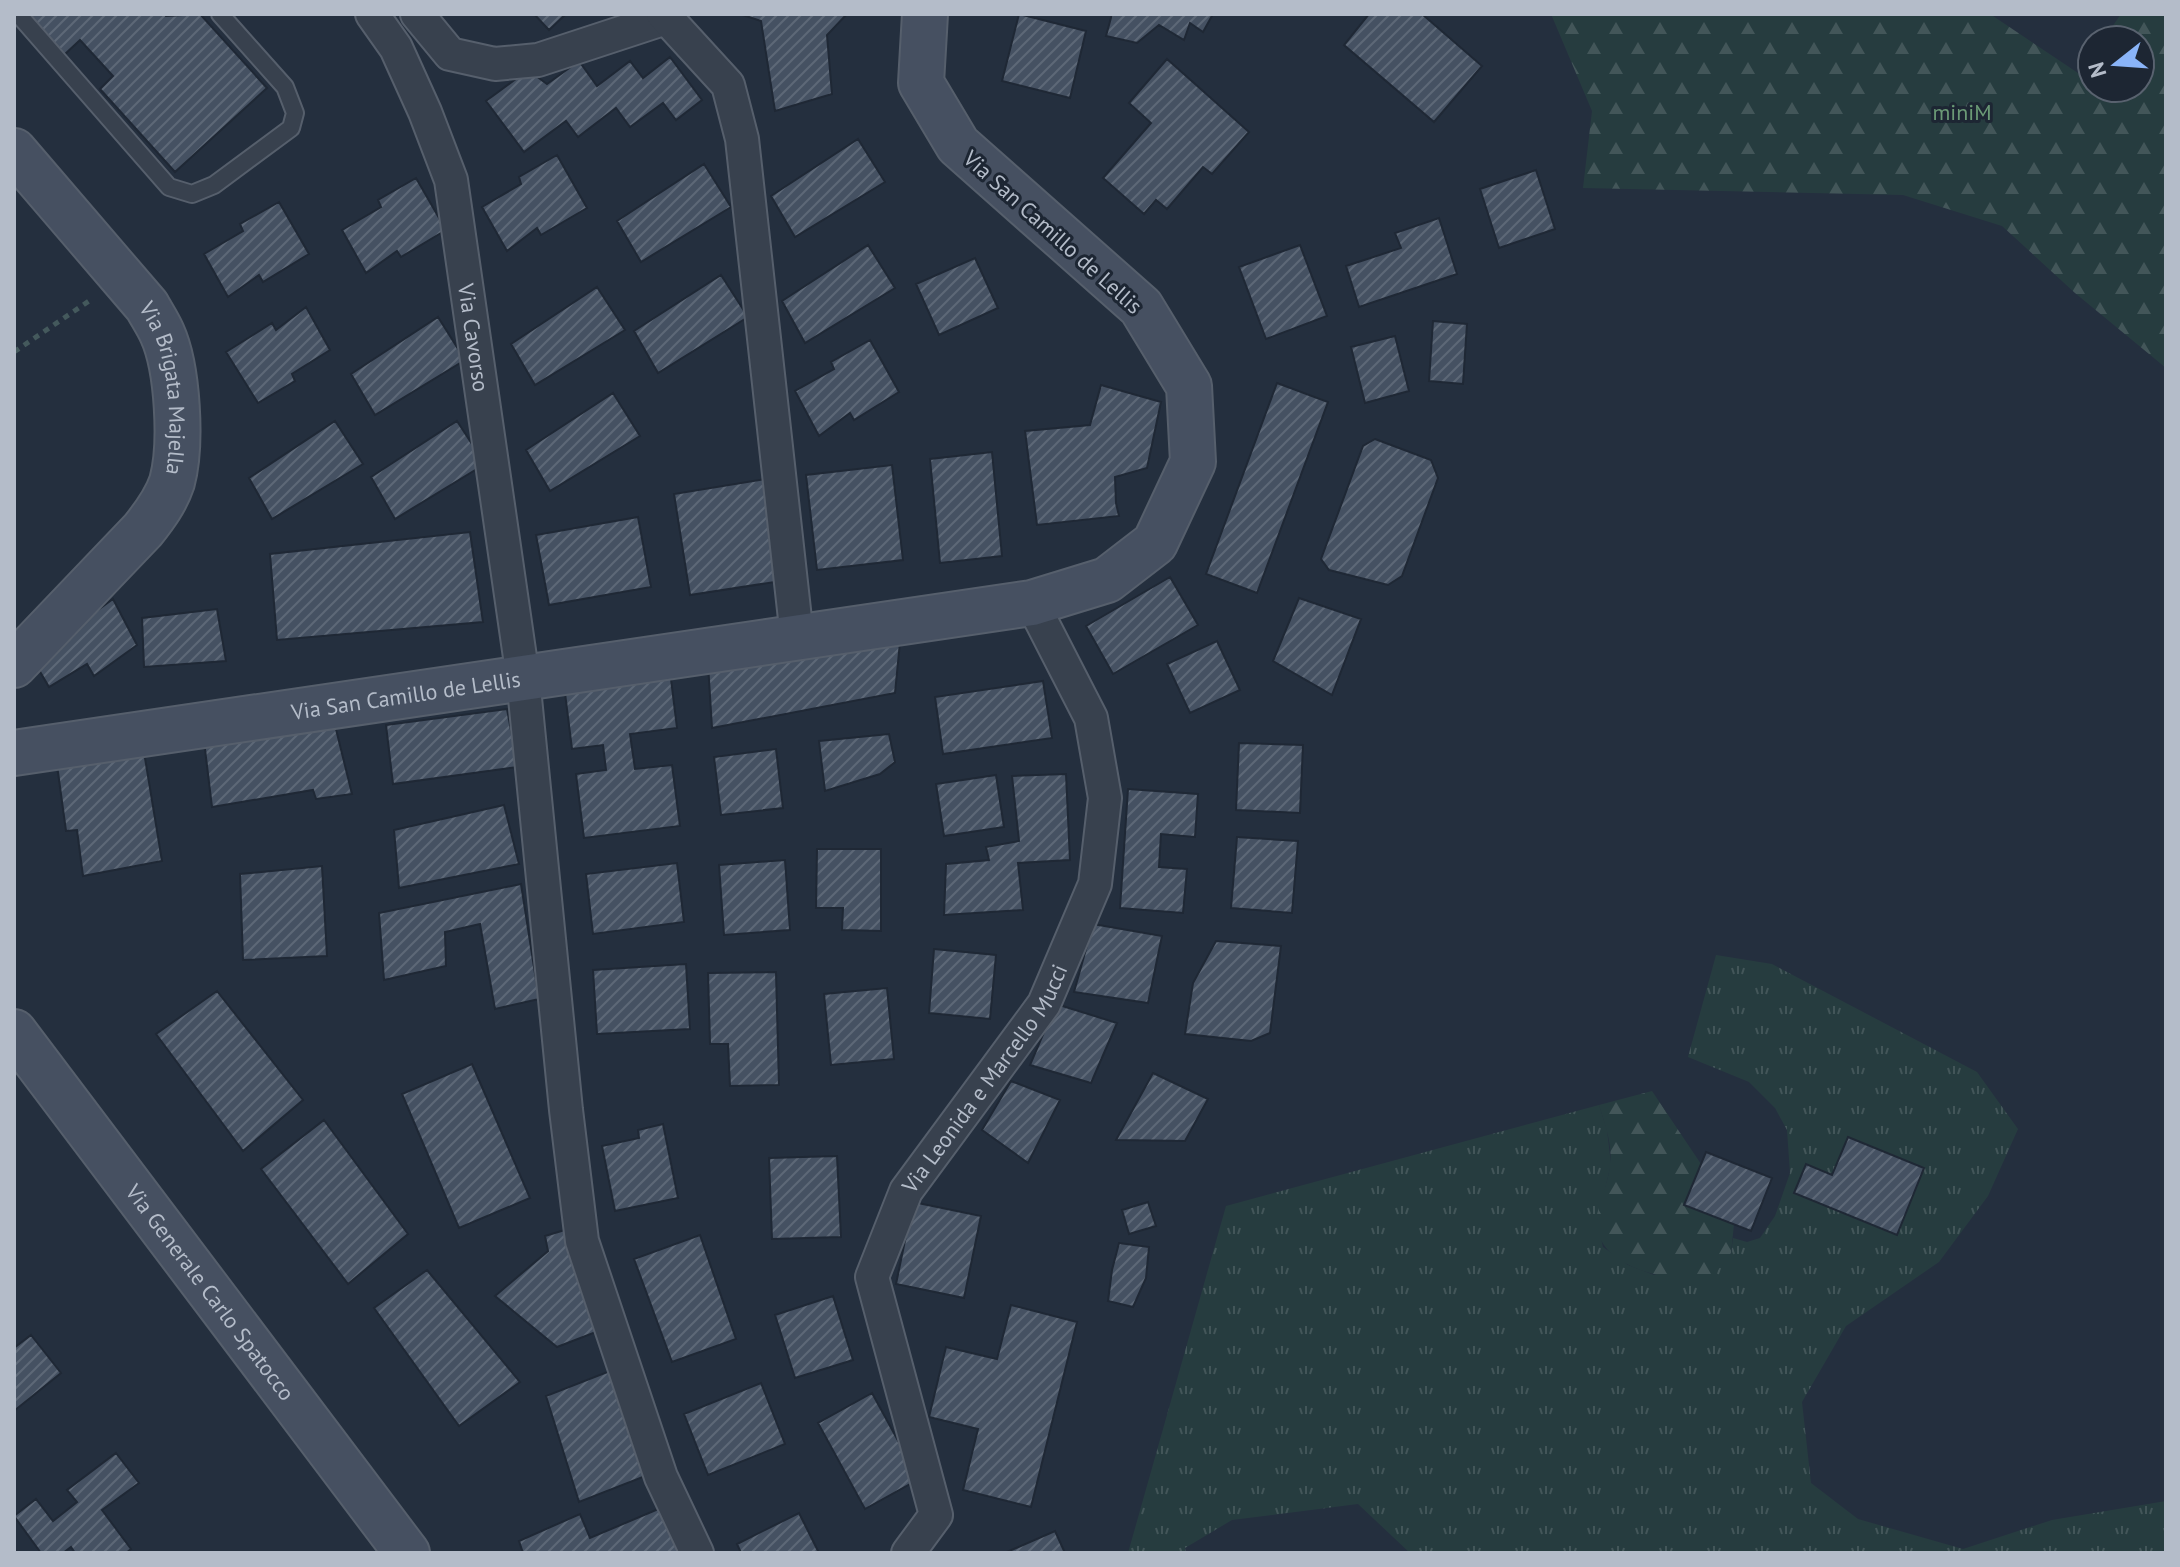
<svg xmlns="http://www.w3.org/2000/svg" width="2180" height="1567" font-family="'PT Sans',sans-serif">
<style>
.grass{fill:url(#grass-tufts)}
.forest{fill:url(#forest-firs)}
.building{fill:url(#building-hatch);stroke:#1f2835;stroke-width:2}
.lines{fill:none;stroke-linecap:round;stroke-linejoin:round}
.lane-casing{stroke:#565f6c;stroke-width:20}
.street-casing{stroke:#565f6c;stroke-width:36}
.secondary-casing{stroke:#565f6c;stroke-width:48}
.path{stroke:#44595c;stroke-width:5;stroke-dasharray:6 6;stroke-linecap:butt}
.lane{stroke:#38414e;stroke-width:16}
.street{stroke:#38414e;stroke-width:32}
.secondary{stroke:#465061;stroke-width:44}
.labels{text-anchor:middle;stroke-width:6;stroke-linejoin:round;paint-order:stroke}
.park-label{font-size:22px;fill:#6b9a76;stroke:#1d2633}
.street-label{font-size:22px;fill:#b4bcc9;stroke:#1d2633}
</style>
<defs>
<pattern id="grass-tufts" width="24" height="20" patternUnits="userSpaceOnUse" patternTransform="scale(2)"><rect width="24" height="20" fill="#263c3f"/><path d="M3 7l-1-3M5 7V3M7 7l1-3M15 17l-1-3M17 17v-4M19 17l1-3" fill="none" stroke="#435659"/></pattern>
<pattern id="forest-firs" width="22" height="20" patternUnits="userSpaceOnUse" patternTransform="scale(2)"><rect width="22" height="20" fill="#263c3f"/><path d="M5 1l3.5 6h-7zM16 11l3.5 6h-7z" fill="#435659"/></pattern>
<pattern id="building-hatch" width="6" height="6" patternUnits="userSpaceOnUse" patternTransform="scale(2)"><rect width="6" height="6" fill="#455162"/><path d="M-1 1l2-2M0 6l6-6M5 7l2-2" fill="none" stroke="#5d6877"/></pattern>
</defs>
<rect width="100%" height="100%" fill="#242f3e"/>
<!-- grass -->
<path class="grass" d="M1716,955L1772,964L1977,1072L2018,1129L1988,1196L1939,1262L1846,1326L1802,1402L1811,1483L1858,1519L1963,1549L2052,1520L2166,1501V1553H1410L1358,1504L1232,1520L1185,1548L1186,1553H1128L1226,1206L1599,1105L1607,1130L1611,1164L1597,1222L1603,1247L1628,1265L1654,1275L1731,1254L1733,1238L1747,1242L1760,1238L1775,1216L1790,1173L1787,1130L1775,1108L1749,1082L1688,1057Z"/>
<!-- forest -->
<path class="forest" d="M1551,14H1990L2078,73L2092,55V88H2140V40H2103L2121,14H2166V368L2075,293L2002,226L1903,195L1583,188L1592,111Z
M1652,1091L1701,1164L1685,1205L1734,1224L1731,1253L1712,1278C1704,1278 1695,1280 1687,1279C1654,1278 1595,1262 1597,1221C1598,1203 1608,1184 1610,1166C1613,1146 1605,1124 1599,1105Z"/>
<!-- building -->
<path class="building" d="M27,14H165L166,16L200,14L267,88L175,172L100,89L113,76L80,40L64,55Z
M534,14H566L549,30Z
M740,14H847L827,35L832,94L775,111L761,21Z
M1019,14L1086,31L1070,98L1002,81Z
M1112,14H1213L1203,32L1190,23L1184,40L1159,25L1137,43L1106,36Z
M1369,14H1422L1482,66L1434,122L1344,45Z
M670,57L702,100L676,120L663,103L630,127L616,108L578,137L566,121L524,152L486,101L528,70L547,84L579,61L597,86L630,61L643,78Z
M1167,59L1249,132L1212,174L1203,167L1167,209L1156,200L1144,214L1103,178L1151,123L1129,103Z
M858,139L885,182L795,237L771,196Z
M557,155L587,208L541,235L537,228L507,251L482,207L521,184L519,177Z
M704,164L731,207L641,262L617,221Z
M1536,170L1555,229L1499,248L1480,189Z
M416,178L446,230L401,257L397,251L366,273L342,230L381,207L378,200Z
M279,202L309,254L263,282L259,275L228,297L204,254L243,231L240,224Z
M1439,218L1457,274L1359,307L1346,266L1401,248L1395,233Z
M868,245L895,288L805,343L782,301Z
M1300,245L1327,316L1266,339L1239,267Z
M975,258L998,308L939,335L916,284Z
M721,275L748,317L658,373L634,331Z
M597,287L625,330L535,385L511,344Z
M306,307L330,350L292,374L295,381L258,403L226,352L272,323L276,330Z
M438,317L465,360L375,415L351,374Z
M1433,321L1467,324L1463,384L1429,381Z
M1395,336L1409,391L1365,403L1351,347Z
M870,340L899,392L854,420L850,413L819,436L795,391L834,369L831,362Z
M1277,383L1328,402L1257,593L1206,574Z
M1101,385L1161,402L1147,468L1115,477L1116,503L1119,516L1037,525L1025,431L1090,425Z
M613,393L640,436L550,491L526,450Z
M335,421L363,464L272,519L249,478Z
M457,421L485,464L395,519L371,477Z
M1375,439L1431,460L1438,478L1402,576L1388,585L1329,570L1321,559L1363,446Z
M992,452L1002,556L940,563L930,459Z
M892,465L903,560L817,570L806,475Z
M765,479L781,581L690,595L674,494Z
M638,517L651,587L549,605L536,535Z
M470,532L483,622L277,640L270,554Z
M1170,577L1198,625L1113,674L1086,626Z
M1299,598L1361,619L1332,695L1273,661Z
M113,599L137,645L94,676L87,664L49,687L32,658Z
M217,609L226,661L144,667L142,618Z
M901,632L895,693L712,728L708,664Z
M1217,641L1240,690L1190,713L1167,664Z
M670,671L677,728L630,734L635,769L672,765L680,826L584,838L576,774L606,770L603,745L572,749L564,685Z
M1043,681L1052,738L943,754L935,697Z
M507,709L518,767L393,784L386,725Z
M333,717L352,794L316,799L313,790L212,807L204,741Z
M889,734L895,762L880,774L825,791L819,741Z
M1239,743L1303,745L1300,813L1236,810Z
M776,749L783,808L721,815L714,757Z
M144,752L162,861L83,876L77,830L66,831L57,765Z
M1066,774L1070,860L1018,863L1023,910L944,915L946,864L989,860L986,847L1019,841L1012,776Z
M996,775L1004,827L944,836L936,784Z
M1128,789L1198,794L1195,837L1161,834L1159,867L1187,869L1183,913L1120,908Z
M504,805L519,864L399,888L394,830Z
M1237,837L1298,841L1292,913L1231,908Z
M817,849H881V931L842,930L843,908H816Z
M785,860L790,930L724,935L719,865Z
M677,863L684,922L593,934L586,874Z
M322,866L327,956L243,960L240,874Z
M521,884L539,999L495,1009L480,924L445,932L446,966L384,980L379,913Z
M1093,924L1162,936L1148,1003L1074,992Z
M1216,941L1281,946L1270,1033L1251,1041L1185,1034L1193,983Z
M934,949L996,955L990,1019L929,1013Z
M686,964L690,1029L597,1034L593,970Z
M776,972L779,1085L730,1086L728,1044H710L708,973Z
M887,988L894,1059L831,1065L824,994Z
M217,991L303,1100L243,1151L156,1034Z
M1056,1004L1117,1023L1091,1083L1030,1065Z
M472,1064L530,1198L459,1228L402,1094Z
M1153,1073L1208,1099L1185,1141L1116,1140Z
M1011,1081L1060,1100L1028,1163L982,1130Z
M324,1120L408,1234L348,1284L261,1169Z
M663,1124L678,1198L615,1211L602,1146L639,1138L638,1130Z
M1848,1137L1924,1168L1897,1235L1794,1193L1806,1164L1832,1175Z
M1706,1152L1772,1178L1751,1231L1684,1205Z
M837,1156L841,1237L772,1239L769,1158Z
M913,1202L981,1216L964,1298L896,1284Z
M1148,1202L1156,1226L1129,1234L1122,1210Z
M568,1229L596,1332L557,1347L495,1296L548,1251L545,1236Z
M700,1235L736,1339L672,1362L634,1259Z
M1119,1243L1149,1247L1146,1278L1133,1307L1108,1301L1112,1270Z
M427,1270L520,1382L459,1426L374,1308Z
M833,1296L853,1360L795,1378L775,1315Z
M1011,1305L1077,1322L1031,1507L963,1490L978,1429L929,1417L946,1347L997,1359Z
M31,1335L61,1373L14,1411V1348Z
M615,1369L648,1475L579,1502L546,1396Z
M761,1383L785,1444L708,1475L684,1414Z
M872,1393L919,1479L865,1509L818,1423Z
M116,1453L139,1483L102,1510L131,1549L126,1553H75L71,1547L63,1553H41L14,1516L36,1499L53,1521L77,1502L67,1490Z
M663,1507L686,1553H523L519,1541L580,1514L590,1538Z
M799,1513L819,1553H741L737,1544Z
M1055,1531L1065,1553H1007V1552Z"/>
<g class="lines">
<!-- lane casing -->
<g class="lane-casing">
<path id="lane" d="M18,14L169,187L192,194L214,185L291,128L295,113L285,87L220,14"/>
</g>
<!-- street casing -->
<g class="street-casing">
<g id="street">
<path id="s1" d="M372,14L396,48L425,112L451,180L523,678L566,1110L582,1241L661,1477L697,1553"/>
<path d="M417,14L450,54L495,64L538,60L666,18"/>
<path d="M663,14L728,85L742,139L797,637"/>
<path id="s2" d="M908,1553L936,1515L872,1277L906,1191L1044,1004L1095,884L1105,798L1091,718L1032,603"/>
</g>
</g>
<!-- secondary casing -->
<g class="secondary-casing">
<g id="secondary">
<path id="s3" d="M14,151L147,306C152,315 158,324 162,333C178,368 182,445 172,482C166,500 155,515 143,530L14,665"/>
<path id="s4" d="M14,753L1032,603L1107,580L1155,543L1193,462L1189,386L1141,307L958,145L921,83L925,14"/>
<path id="s5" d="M14,1032L407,1553"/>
</g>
</g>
<!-- path -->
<path class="path" d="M14,352L89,301"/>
<!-- lane -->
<use href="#lane" class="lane"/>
<!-- street -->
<use href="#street" class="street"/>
<!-- secondary -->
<use href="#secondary" class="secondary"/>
</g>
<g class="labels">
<!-- park labels -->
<g class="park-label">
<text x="1962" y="120">miniM</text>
</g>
<!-- street labels -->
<g class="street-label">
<text transform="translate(1053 232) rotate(42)" y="8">Via San Camillo de Lellis</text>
<text dy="8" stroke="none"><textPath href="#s1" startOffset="344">Via Cavorso</textPath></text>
<text dy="8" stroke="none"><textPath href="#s3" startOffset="290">Via Brigata Majella</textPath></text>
<text dy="8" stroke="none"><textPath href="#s4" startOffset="396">Via San Camillo de Lellis</textPath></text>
<text dy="8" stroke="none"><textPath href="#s2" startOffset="524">Via Leonida e Marcello Mucci</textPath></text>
<text dy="8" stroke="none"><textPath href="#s5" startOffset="326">Via Generale Carlo Spatocco</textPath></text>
</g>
</g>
<!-- border -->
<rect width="2180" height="1567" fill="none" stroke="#b4bcc9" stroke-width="32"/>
<!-- north arrow -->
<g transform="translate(2116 64) rotate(253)"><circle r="38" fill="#1d2633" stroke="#59626f" stroke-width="2"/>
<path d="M0-6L14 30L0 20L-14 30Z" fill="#8ab4f8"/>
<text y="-12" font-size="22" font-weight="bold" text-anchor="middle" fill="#b4bcc9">N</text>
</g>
</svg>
